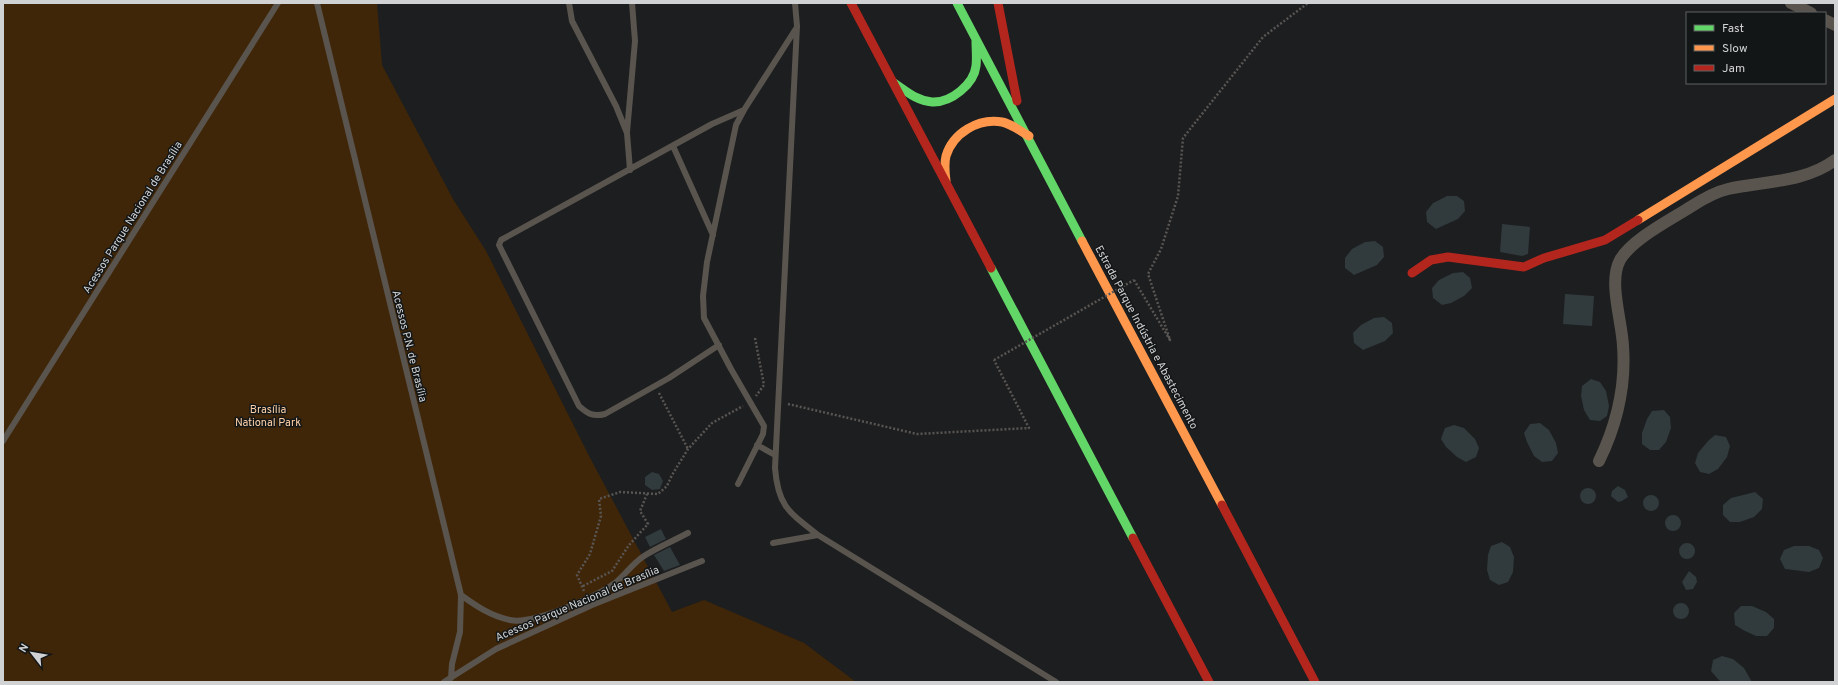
<svg xmlns="http://www.w3.org/2000/svg" width="1838" height="685" font-family="Overpass,sans-serif">
<style>
.green{fill:#402608}
.building{fill:#313a3d}
.lines{fill:none;stroke-linecap:round;stroke-linejoin:round}
.path{stroke:#585553;stroke-width:2.5;stroke-dasharray:2 2;stroke-linecap:butt}
.lane{stroke:#59544e;stroke-width:6}
.street{stroke:#59544e;stroke-width:12}
.fast{stroke:#63d668;stroke-width:9}
.slow{stroke:#ff974d;stroke-width:9}
.jam{stroke:#b3261e;stroke-width:9}
.path-bridge{stroke:#585553;stroke-width:2.5;stroke-dasharray:2 2;stroke-linecap:butt}
.labels{text-anchor:middle;stroke-width:3;stroke-linejoin:round;paint-order:stroke}
.street-label{font-size:11px;fill:#d1d2d3;stroke:#131617}
.park-label{font-size:11px;fill:#fdd0a7;stroke:#131617}
</style>
<rect width="100%" height="100%" fill="#1d1e1f"/>
<!-- green -->
<path class="green" d="M3,3H377L382,65L453,199L486,251L588,454L672,612L704,600L804,643L856,682H3Z"/>
<!-- building -->
<path class="building" d="M1447,196H1457L1464,201L1465,211L1458,219L1436,229L1427,222L1426,212L1433,203Z
M1502,224L1530,227L1528,254L1522,256L1500,252Z
M1375,241L1383,247L1384,257L1377,265L1354,275L1345,268V258L1352,249L1365,242Z
M1463,272L1470,278L1472,288L1464,296L1451,303L1442,305L1433,298L1432,288L1439,280L1453,273Z
M1565,294L1594,296L1592,326L1563,324Z
M1384,317L1392,323L1393,333L1385,341L1363,350L1354,343L1353,333L1361,325L1374,318Z
M1591,379L1600,382L1606,391L1609,406L1607,416L1600,421L1590,420L1584,410L1581,396L1582,386Z
M1664,410L1670,417L1671,428L1666,442L1659,450H1650L1642,444V433L1647,419L1652,411Z
M1540,423L1549,430L1556,443L1558,453L1552,461L1542,462L1534,456L1527,442L1524,433L1530,424Z
M1454,425L1464,428L1475,439L1479,448L1476,457L1466,462L1457,457L1446,447L1441,439L1445,428Z
M1715,435L1726,437L1730,446L1727,457L1718,469L1709,474L1700,472L1695,463L1698,453L1708,441Z
M652,472L659,474L663,481L660,489L652,490L645,485V477Z
M1618,486L1625,490L1628,497L1622,501L1618,502L1611,496L1612,491Z
M1580 496a8 8 0 1 1 16 0a8 8 0 1 1-16 0Z
M1755,492L1763,499L1762,509L1754,517L1740,522H1730L1723,515V505L1731,498Z
M1643 503a8 8 0 1 1 16 0a8 8 0 1 1-16 0Z
M1665 523a8 8 0 1 1 16 0a8 8 0 1 1-16 0Z
M661,529L666,539L650,547L645,537Z
M1502,542L1510,547L1514,557L1513,572L1508,582L1499,585L1490,580L1487,570L1488,555L1491,546Z
M1679 551a8 8 0 1 1 16 0a8 8 0 1 1-16 0Z
M1794,546H1809L1819,550L1823,558L1819,568L1809,572L1785,569L1780,559L1784,550Z
M670,547L680,565L664,571L654,555Z
M1689,571L1696,577L1697,582L1693,589L1686,590L1682,582Z
M1673 611a8 8 0 1 1 16 0a8 8 0 1 1-16 0Z
M1741,606H1752L1766,612L1774,619V628L1767,636H1756L1743,630L1735,625L1734,613Z
M1722,656L1733,659L1744,668L1752,682H1721L1717,678L1711,671L1713,660Z"/>
<g class="lines">
<!-- path -->
<path class="path" d="M1134,280L1170,340L1148,274L1161,249L1178,196L1183,138L1263,37L1308,3
M755,338L764,385L756,396
M659,393L688,449
M788,404L917,434L1029,428L994,360
M583,586L612,571L629,545L648,524L640,511L647,494
M584,591L577,575L590,554L601,516L599,499L620,492L658,494L667,486L672,475L688,449L712,423L743,406"/>
<!-- lane -->
<path class="lane" d="M317,3L461,595L460,632L452,664L451,678
M569,3L572,21L616,106L627,133L630,170
M795,3L797,26L775,468C778,507 790,513 818,535
M627,132L635,41L632,3
M673,146L713,235
M719,345L669,378L605,414C593,417 588,414 579,406L499,245L501,240L712,124L744,110
M3,441L278,3
M757,445L775,455
M738,484L763,434L764,426L731,369L704,318L703,296L707,262L736,125L744,110L797,27
M773,543L818,535L1056,682
M461,595C476,606 491,616 510,620C533,625 596,597 615,583C625,575 633,563 644,556C658,547 673,541 688,533
M444,682L496,649L592,605L702,561"/>
<!-- street -->
<path class="street" d="M1791,3L1811,13
M1825,20L1835,25
M1599,461C1616,426 1626,386 1623,346C1622,321 1608,282 1620,260C1632,239 1672,219 1692,206C1703,199 1715,192 1728,189C1764,181 1804,183 1835,160"/>
<!-- fast -->
<path class="fast" d="M957,3L1082,241
M894,83C906,91 917,101 932,102C951,103 974,84 976,66C977,58 976,49 976,41
M991,268L1133,538"/>
<!-- slow -->
<path class="slow" d="M946,181C945,173 944,164 946,156C953,133 978,118 1002,122C1012,124 1020,131 1029,136
M1638,220L1835,99
M1082,241L1222,505"/>
<!-- jam -->
<path class="jam" d="M851,3L991,268
M998,3L1017,101
M1412,273L1431,260L1448,257L1524,267L1544,258L1605,240L1638,220
M1222,505L1315,682
M1133,538L1209,682"/>
<!-- path-bridge -->
<path class="path-bridge" d="M994,360L1134,280"/>
</g>
<g class="labels">
<!-- street labels -->
<g class="street-label">
<text transform="translate(132 217) rotate(-58)" y="4">Acessos Parque Nacional de Brasília</text>
<text transform="translate(1147 337) rotate(62)" y="4">Estrada Parque Indústria e Abastecimento</text>
<text transform="translate(410 346) rotate(76)" y="4">Acessos P.N. de Brasília</text>
<text transform="translate(577 603) rotate(-23)" y="4">Acessos Parque Nacional de Brasília</text>
</g>
<!-- park labels -->
<g class="park-label">
<text x="268" y="413">Brasília<tspan x="268" dy="13">National Park</tspan></text>
</g>
</g>
<!-- border -->
<rect width="1838" height="685" fill="none" stroke="#d1d2d3" stroke-width="8"/>
<!-- legend -->
<rect x="1686" y="12" width="140" height="72" fill="#131617" stroke="#5f6162"/>
<rect x="1694" y="25" width="20" height="6" fill="#63d668" stroke="#5f6162"/>
<text x="1722" y="32" font-size="12" fill="#d1d2d3">Fast</text>
<rect x="1694" y="45" width="20" height="6" fill="#ff974d" stroke="#5f6162"/>
<text x="1722" y="52" font-size="12" fill="#d1d2d3">Slow</text>
<rect x="1694" y="65" width="20" height="6" fill="#b3261e" stroke="#5f6162"/>
<text x="1722" y="72" font-size="12" fill="#d1d2d3">Jam</text>
<!-- north arrow -->
<g transform="translate(32 653) rotate(301)" stroke="#131617" stroke-width="3" paint-order="stroke">
<path d="M0-3L7 15L0 10L-7 15Z" fill="#d1d2d3"/>
<text y="-6" font-size="11" font-weight="bold" text-anchor="middle" fill="#d1d2d3">N</text>
</g>
</svg>
